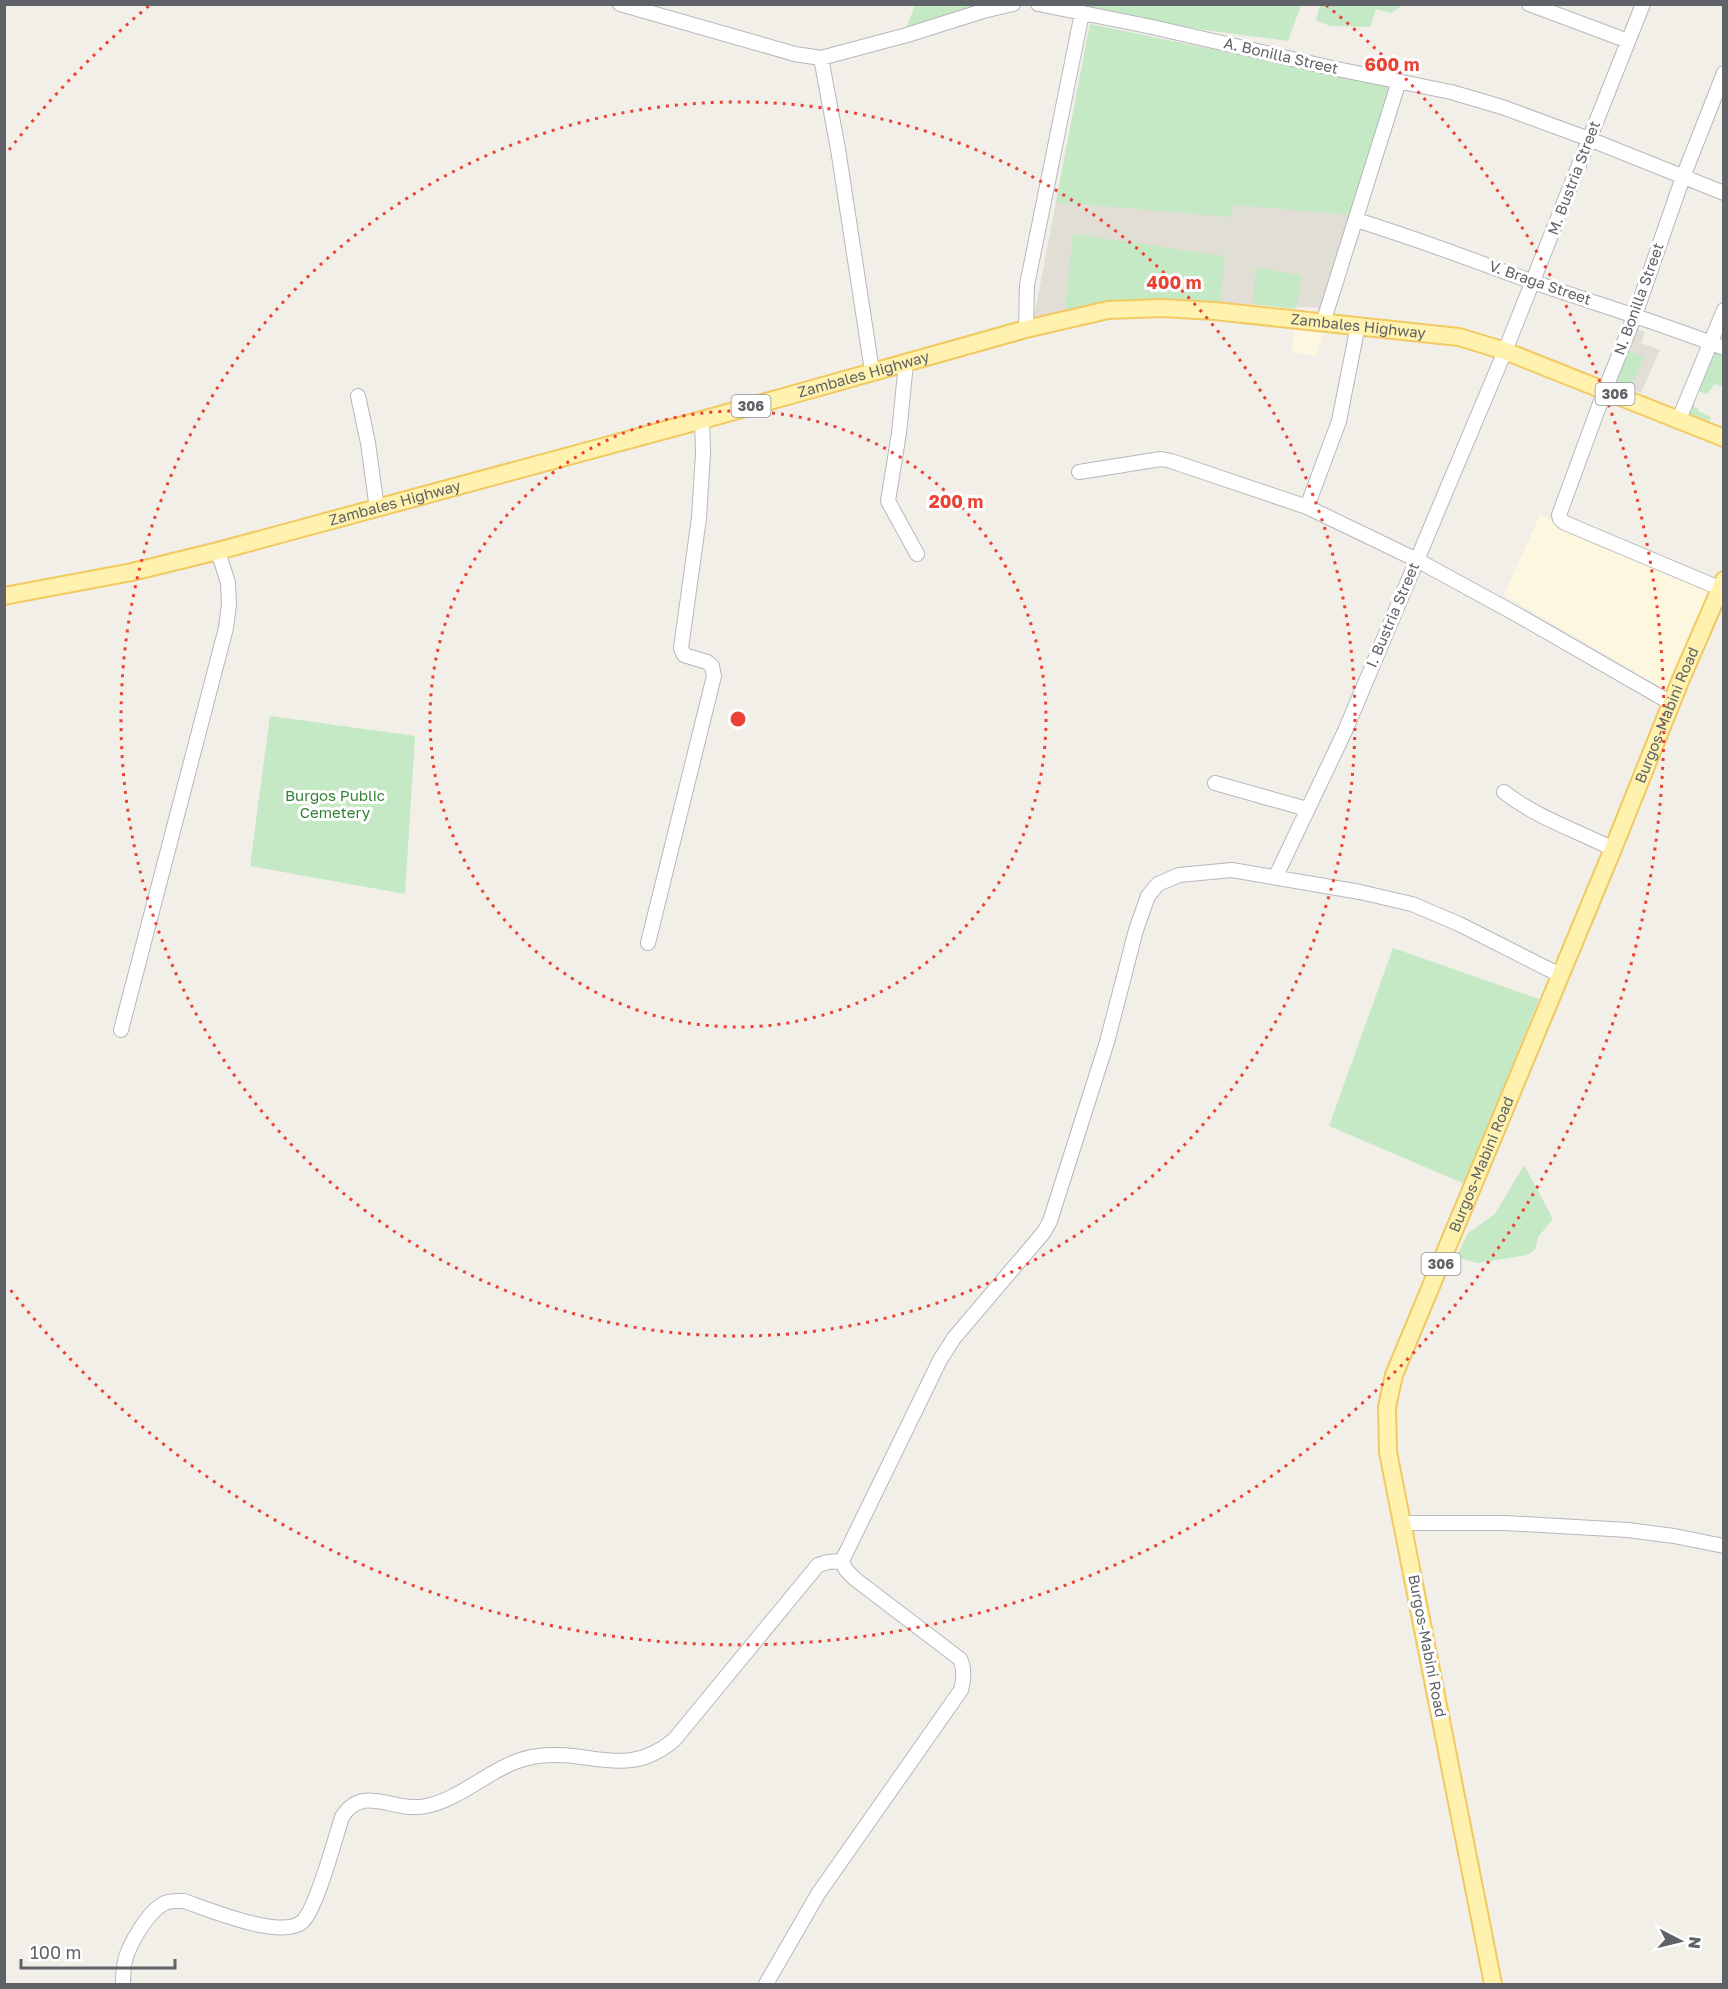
<svg xmlns="http://www.w3.org/2000/svg" width="1728" height="1989" font-family="'Golos Text',sans-serif">
<style>
.commercial{fill:#fef7e0}
.education{fill:#e1ded6}
.green{fill:#c5e8c5}
.lines{fill:none;stroke-linecap:round;stroke-linejoin:round}
.minor-casing{stroke:#b5b8bc;stroke-width:16}
.major-casing{stroke:#f2c960;stroke-width:20}
.minor{stroke:#fff;stroke-width:14}
.major{stroke:#fff2af;stroke-width:16}
.ring{fill:none;stroke:#ea4335;stroke-width:3;stroke-dasharray:3 6}
.labels{text-anchor:middle;stroke-width:6;stroke-linejoin:round;paint-order:stroke}
.shield{fill:#fff;stroke:#8f9295;stroke-width:1.5}
.shield-label{font-size:14px;font-weight:bold;fill:#5f6368}
.street-label{font-size:15px;fill:#5f6368;stroke:#fff}
.park-label{font-size:15px;fill:#348238;stroke:#fff}
.centre{fill:#ea4335;stroke:#fff;stroke-width:3}
.ring-label{font-size:18px;text-anchor:middle;font-weight:bold;fill:#ea4335;stroke:#fff;stroke-width:6;stroke-linejoin:round;paint-order:stroke}
</style>
<rect width="100%" height="100%" fill="#f1efe8"/>
<!-- commercial -->
<path class="commercial" d="M1295,325L1325,328L1316,356L1291,352Z
M1540,515L1711,589L1668,691L1504,595Z"/>
<!-- education -->
<path class="education" d="M1090,24L1393,87L1325,308L1159,300L1099,302L1034,317Z
M1637,328L1645,332L1641,343L1660,350L1641,393L1616,383Z"/>
<!-- green -->
<path class="green" d="M915,5H954L957,7L960,5H995L964,13L959,9L961,14L905,32Z
M1048,5H1301L1288,41L1205,30Z
M1320,5V4L1404,5L1390,13L1376,9L1370,27L1330,26L1316,20Z
M1090,24L1393,87L1354,215L1234,205L1231,217L1056,202Z
M1073,234L1225,256L1220,303L1159,300L1099,302L1065,310Z
M1256,268L1302,275L1296,309L1253,304Z
M1708,349L1723,355V387L1715,384L1707,394L1691,389Z
M1628,351L1644,357L1630,389L1616,383Z
M1694,403V407L1698,408V411L1711,417L1709,421L1687,413Z
M270,716L415,736L405,894L250,866Z
M1393,948L1539,999L1465,1184L1329,1126Z
M1524,1165L1553,1219L1538,1237L1535,1250L1527,1255L1477,1263L1456,1257L1468,1233L1495,1214Z"/>
<g class="lines">
<!-- minor casing -->
<g class="minor-casing">
<path id="minor" d="M620,4L795,54L821,58L907,35L983,11L1013,4
M1038,4L1152,27L1332,68L1451,92L1502,107L1589,139L1724,193
M1529,4L1628,41
M821,58L838,149L872,371
M1724,73L1683,177L1635,315L1605,390L1559,515L1560,519L1565,523L1724,590
M1356,220C1416,238 1474,261 1533,282C1597,304 1661,323 1724,348
M1323,323L1399,81
M1026,329L1027,285L1082,13
M906,363L899,433L888,501L917,554
M358,396L368,443L377,509
M1679,419L1724,310
M1079,472L1161,459L1171,461L1307,507L1417,560L1516,614L1671,703
M1307,507L1339,421L1358,325
M1215,783L1307,809
M1504,792C1537,818 1576,830 1613,849
M1276,876L1345,731L1505,351L1643,4
M648,943L714,676L712,666L707,662L684,655L681,648L699,518L703,453L702,420
M121,1030L226,628L229,604L228,583L218,551
M1403,1523H1505L1628,1530L1674,1536L1724,1546
M842,1561L940,1360L954,1338L1044,1232L1050,1221L1107,1042L1136,930L1148,896L1158,884L1179,875L1232,870L1360,892L1412,904L1459,924L1560,975
M123,1984C123,1976 123,1969 125,1961C129,1944 149,1910 165,1903C171,1900 177,1901 184,1901C208,1909 283,1941 303,1921C317,1907 335,1839 342,1817C363,1783 393,1813 426,1806C466,1798 496,1761 538,1756C591,1749 626,1780 674,1740L818,1565L828,1562L842,1561
M766,1984L818,1894L961,1690C964,1679 965,1669 960,1659L855,1579L846,1570L842,1561"/>
</g>
<!-- major casing -->
<g class="major-casing">
<g id="major">
<path id="s1" d="M4,596L132,572L218,551L702,420L1026,329L1108,310L1161,308L1215,311L1459,337L1505,351L1724,438"/>
<path id="s2" d="M1493,1984L1388,1452L1387,1407L1394,1375L1613,849L1681,679L1724,580"/>
</g>
</g>
<!-- minor -->
<use href="#minor" class="minor"/>
<!-- major -->
<use href="#major" class="major"/>
</g>
<!-- distance rings -->
<g class="ring">
<circle cx="738" cy="719" r="308"/>
<circle cx="738" cy="719" r="617"/>
<path d="M9 150A925 925 0 0 1 150 5M1326 5A925 925 0 1 1 9 1288"/>
</g>
<g class="labels">
<!-- shield labels -->
<g class="shield">
<rect x="1595.5" y="383" width="39" height="22" rx="4.5"/>
<rect x="731.5" y="395" width="39" height="22" rx="4.5"/>
<rect x="1421.5" y="1253" width="39" height="22" rx="4.5"/>
</g>
<g class="shield-label">
<text x="1615" y="399">306</text>
<text x="751" y="411">306</text>
<text x="1441" y="1269">306</text>
</g>
<!-- street labels -->
<g class="street-label">
<text transform="translate(1281 56) rotate(13)" y="5">A. Bonilla Street</text>
<text transform="translate(1574 178) rotate(-69)" y="5">M. Bustria Street</text>
<text transform="translate(1540 283) rotate(19)" y="5">V. Braga Street</text>
<text transform="translate(1639 299) rotate(-70)" y="5">N. Bonilla Street</text>
<text dy="5" stroke="none"><textPath href="#s1" startOffset="1392">Zambales Highway</textPath></text>
<text dy="5" stroke="none"><textPath href="#s1" startOffset="888">Zambales Highway</textPath></text>
<text dy="5" stroke="none"><textPath href="#s1" startOffset="402">Zambales Highway</textPath></text>
<text transform="translate(1393 615) rotate(-67)" y="5">I. Bustria Street</text>
<text dy="5" stroke="none"><textPath href="#s2" startOffset="1334">Burgos-Mabini Road</textPath></text>
<text dy="5" stroke="none"><textPath href="#s2" startOffset="848">Burgos-Mabini Road</textPath></text>
<text transform="translate(1427 1646) rotate(79)" y="5">Burgos-Mabini Road</text>
</g>
<!-- park labels -->
<g class="park-label">
<text x="335" y="801">Burgos Public<tspan x="335" dy="17">Cemetery</tspan></text>
</g>
</g>
<circle cx="738" cy="719" r="9" class="centre"/>
<g class="ring-label">
<text x="1392" y="71">600 m</text>
<text x="1174" y="289">400 m</text>
<text x="956" y="508">200 m</text>
</g>
<!-- border -->
<rect width="1728" height="1989" fill="none" stroke="#5f6368" stroke-width="12"/>
<!-- north arrow -->
<g transform="translate(1680 1941) rotate(97)" stroke="#ffffff" stroke-width="4.5" paint-order="stroke">
<path d="M0-4.5L10 22L0 15L-10 22Z" fill="#5f6368"/>
<text y="-9" font-size="16" font-weight="bold" text-anchor="middle" fill="#5f6368">N</text>
</g>
<!-- scale -->
<path d="M21 1959v9h154v-9" fill="none" stroke="#5f6368" stroke-width="3"/>
<text x="30" y="1959" font-size="18" fill="#5f6368" stroke="#ffffff" stroke-width="4.5" paint-order="stroke">100 m</text>
</svg>
